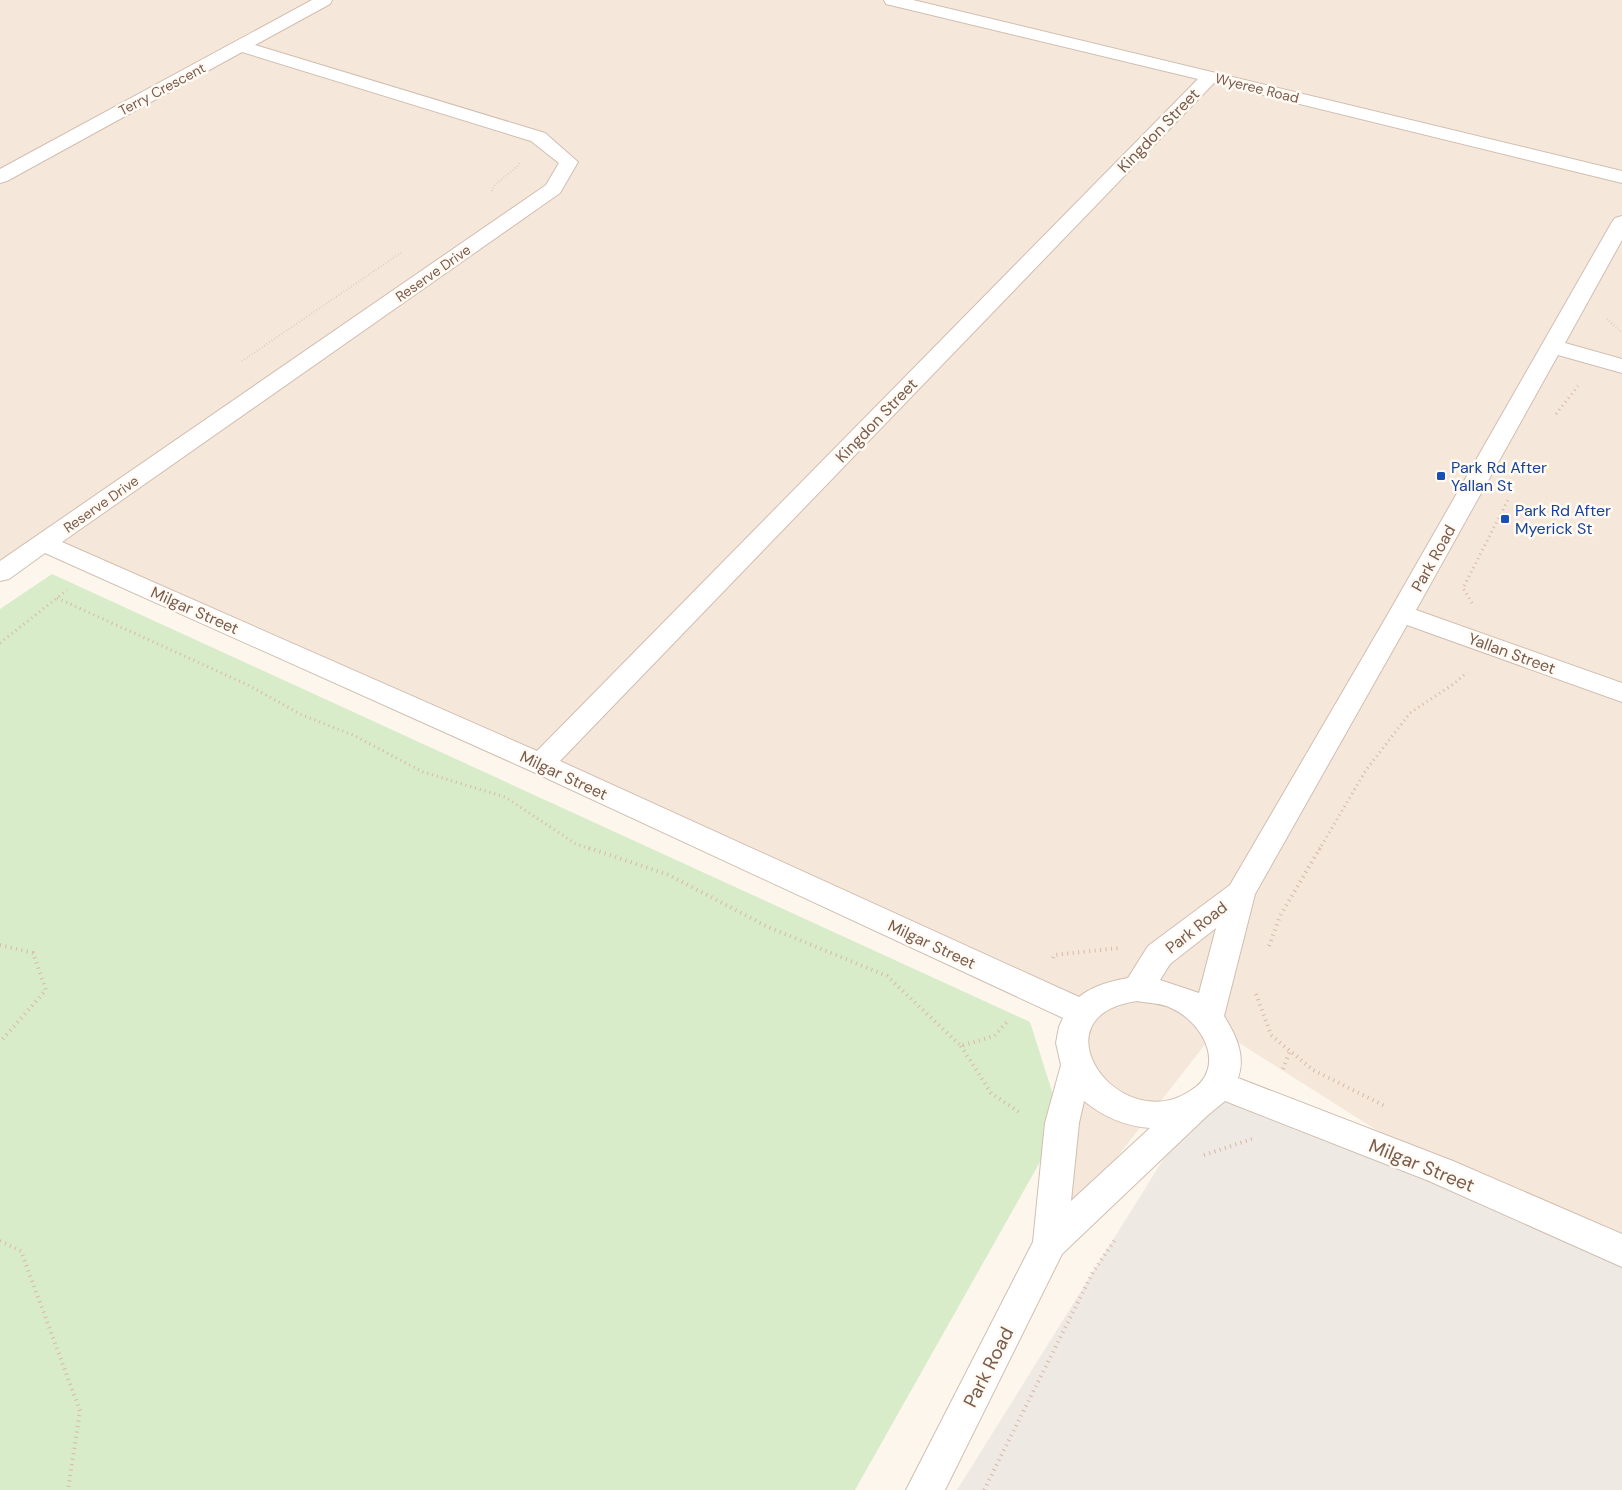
<svg xmlns="http://www.w3.org/2000/svg" width="1622" height="1490" font-family="'DM Sans',sans-serif">
<style>
.residential{fill:#f5e8da}
.industrial{fill:#efe9e4}
.green{fill:#d8ecc9}
.lines{fill:none;stroke-linecap:round;stroke-linejoin:round}
.minor-casing{stroke:#d1beb0;stroke-width:2}
.path-far2{stroke:#d9b8a5;stroke-width:2;stroke-dasharray:0.5 2.5;stroke-linecap:butt}
.path-far1{stroke:#d9b8a5;stroke-width:3;stroke-dasharray:1 4;stroke-linecap:butt}
.path{stroke:#d9b8a5;stroke-width:4;stroke-dasharray:1 4.5;stroke-linecap:butt}
.minor{fill:#fff;fill-rule:evenodd}
.transit-dot{fill:#1a4fb4;stroke:#fffaf3;stroke-width:2}
.labels{text-anchor:middle;stroke-width:5;stroke-linejoin:round;paint-order:stroke}
.far-street-label{font-size:14px;fill:#7a5c4d;stroke:#fffaf3}
.street-label{font-size:16px;fill:#7a5c4d;stroke:#fffaf3}
.transit-label{font-size:16px;fill:#164399;stroke:#fffaf3;text-anchor:start}
.near-street-label{font-size:19px;fill:#7a5c4d;stroke:#fffaf3}
</style>
<rect width="100%" height="100%" fill="#fdf6ec"/>
<!-- residential -->
<path class="residential" d="M0,0H1622V1251L1441,1171L1217,1029L1050,1243L1082,1013L45,543L0,573Z"/>
<!-- industrial -->
<path class="industrial" d="M1220,1085L1622,1251V1490H957L1166,1155Z"/>
<!-- green -->
<path class="green" d="M52,574L1030,1022L1062,1123L855,1490H0V609Z"/>
<g class="lines">
<!-- minor casing -->
<g class="minor-casing">
<path id="minor" d="M312,0H332L330,4L255,45L545,133L578,162L560,193L62,542L537,751L1198,79L886,4L884,0H913L1622,171V183L1214,83L560,761L1079,997C1092,986 1111,981 1128,978L1148,946L1230,885L1388,614L1612,222L1615,218L1622,216V240L1565,343L1622,359V373L1558,355L1416,610L1622,683V702L1407,625L1255,894L1224,1016C1236,1035 1246,1056 1238,1078L1453,1161L1622,1234V1267L1429,1181L1225,1101L1208,1115L1062,1254L945,1490H906L1033,1242L1045,1123L1061,1065L1056,1043L1059,1027L1063,1018L531,771L45,553L9,579L0,581V561L546,185L559,163L531,141L242,52L7,181L0,183V169ZM1216,928L1199,993L1160,980L1170,964ZM1137,1001C1148,1003 1161,1003 1171,1008C1203,1022 1228,1068 1190,1091C1119,1138 1032,1016 1137,1001ZM1084,1101C1104,1117 1124,1126 1150,1128L1071,1201L1079,1123Z"/>
</g>
<!-- path-far2 -->
<path class="path-far2" d="M492,191L495,185L519,165L520,162
M1607,319L1622,333
M242,361L402,252"/>
<!-- path-far1 -->
<path class="path-far1" d="M1556,414L1578,386
M57,598L248,685L302,715L353,735L423,772L505,797L576,844L593,850
M1472,603L1463,588L1509,498
M0,643L67,590
M1319,850L1366,770L1410,713L1455,683L1467,672"/>
<!-- path -->
<path class="path" d="M589,848L669,875L768,927L887,976L961,1046L994,1036L1009,1020
M0,945L33,953L46,990L0,1042
M1269,946L1280,916L1320,848
M1053,958L1054,955L1119,948
M1256,994L1271,1035L1313,1070L1385,1106
M961,1046L991,1093L1022,1114
M1283,1069L1290,1051
M1204,1155L1252,1139
M0,1241L21,1251L80,1411L68,1490
M984,1490L1093,1272L1115,1240"/>
<!-- minor -->
<use href="#minor" class="minor"/>
</g>
<!-- markers -->
<g class="transit-dot">
<rect x="1436" y="471" width="10" height="10" rx="2.5"/>
<rect x="1500" y="514" width="10" height="10" rx="2.5"/>
</g>
<g class="labels">
<!-- far-street labels -->
<g class="far-street-label">
<text transform="translate(1257 88) rotate(14)" y="5">Wyeree Road</text>
<text transform="translate(162 89) rotate(-28)" y="5">Terry Crescent</text>
<text transform="translate(433 273) rotate(-35)" y="5">Reserve Drive</text>
<text transform="translate(101 504) rotate(-35)" y="5">Reserve Drive</text>
</g>
<!-- street labels -->
<g class="street-label">
<text transform="translate(1158 130) rotate(-46)" y="6">Kingdon Street</text>
<text transform="translate(876 420) rotate(-46)" y="6">Kingdon Street</text>
<text transform="translate(1433 558) rotate(-61)" y="6">Park Road</text>
<text transform="translate(195 610) rotate(24)" y="6">Milgar Street</text>
<text transform="translate(1512 653) rotate(20)" y="6">Yallan Street</text>
<text transform="translate(564 775) rotate(25)" y="6">Milgar Street</text>
<text transform="translate(1196 927) rotate(-38)" y="6">Park Road</text>
<text transform="translate(932 944) rotate(25)" y="6">Milgar Street</text>
</g>
<!-- transit labels -->
<g class="transit-label">
<text x="1451" y="473">Park Rd After<tspan x="1451" dy="18">Yallan St</tspan></text>
<text x="1515" y="516">Park Rd After<tspan x="1515" dy="18">Myerick St</tspan></text>
</g>
<!-- near-street labels -->
<g class="near-street-label">
<text transform="translate(1422 1165) rotate(22)" y="7">Milgar Street</text>
<text transform="translate(988 1367) rotate(-63)" y="7">Park Road</text>
</g>
</g>
</svg>
